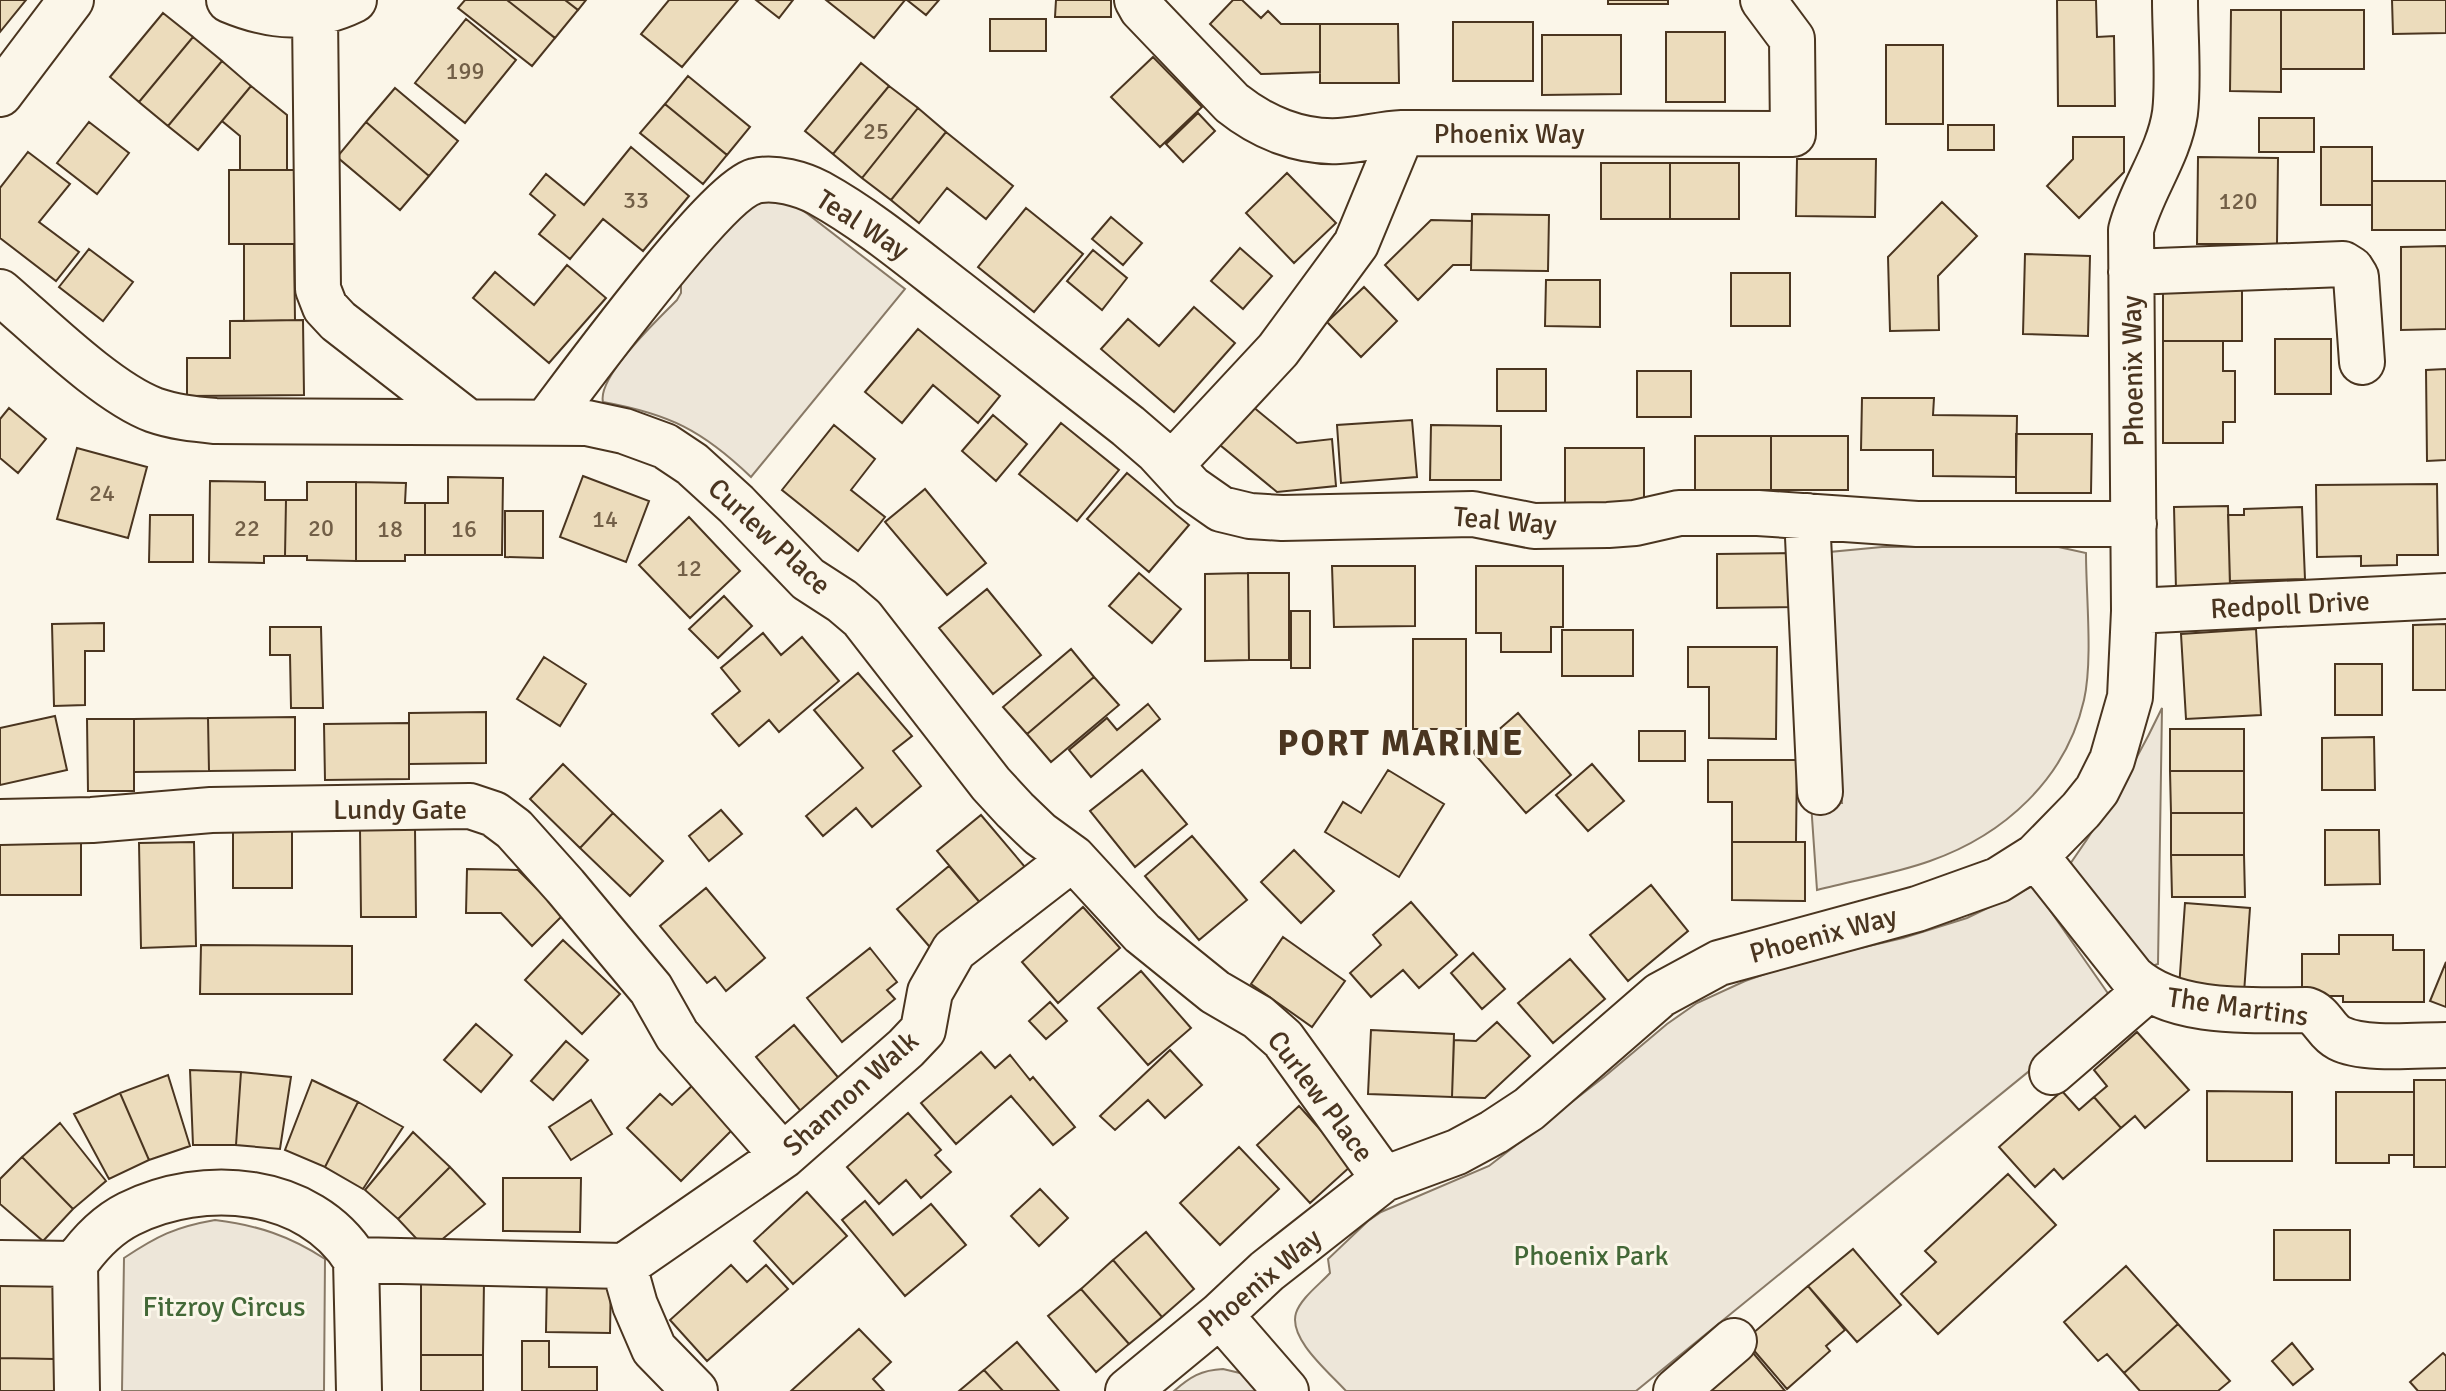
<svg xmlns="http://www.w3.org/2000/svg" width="2446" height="1391" font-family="Signika,sans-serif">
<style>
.green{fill:#ede6d9;stroke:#887966;stroke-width:2}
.building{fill:#ecdcbc;stroke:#4a3520;stroke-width:2}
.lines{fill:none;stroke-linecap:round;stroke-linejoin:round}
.minor-casing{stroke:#4a3520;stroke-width:48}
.minor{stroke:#fbf6e9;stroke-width:44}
.labels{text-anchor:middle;stroke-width:6;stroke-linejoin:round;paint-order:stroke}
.number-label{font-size:24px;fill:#725f47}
.street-label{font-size:28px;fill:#4a3520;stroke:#fbf6e9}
.park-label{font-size:28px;fill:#436837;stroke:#fbf6e9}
.district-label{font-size:36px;font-weight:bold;letter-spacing:2px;fill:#4a3520;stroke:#fbf6e9}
</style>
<rect width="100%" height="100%" fill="#fbf6e9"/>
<!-- green -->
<path class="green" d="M776,200L796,205L905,289L751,477C702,430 669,414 603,402C597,377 659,318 677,300L681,293V280L746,209L764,201Z
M2054,546L2086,553C2086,595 2093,660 2084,700C2066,779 2004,835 1930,861C1894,874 1854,880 1817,890L1811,803H1842L1819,553L1882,547Z
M2162,708L2158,964L2149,967L2068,867C2104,816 2135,765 2162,708Z
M2033,886L2114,1002L1636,1391H1346C1330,1373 1288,1339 1296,1313C1301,1298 1320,1284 1330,1273L1328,1259L1368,1221L1381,1212L1489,1166L1604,1077L1667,1024L1697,1003L1745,981L1796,963L1903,938L1967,918Z
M215,1220C257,1225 290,1236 325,1259L324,1391H122L124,1258C157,1236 175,1227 215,1220Z
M1223,1369L1244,1374L1259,1391H1174C1190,1377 1201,1370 1223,1369Z"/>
<!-- building -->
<path class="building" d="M0,0H26L0,32Z
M465,0H507L555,38L532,66L458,8Z
M507,0H565L578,10L555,38Z
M565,0H586L578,10Z
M669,0H738L682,67L641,34Z
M756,0H793L779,18Z
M826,0H905L874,38Z
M907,0H939L926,15Z
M1056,0H1111V17H1055Z
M1233,0H1242L1261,18L1268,11L1281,24H1320V72L1261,74L1210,24Z
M1608,0H1668V4H1608Z
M2057,0H2096L2097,37L2114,36L2115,106H2058Z
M2392,0H2446V33L2393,34Z
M2231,10H2281V92L2230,91Z
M2281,10H2364V69H2281Z
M163,13L193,37L139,102L110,77Z
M466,19L516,60L465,123L415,83Z
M990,19H1046V51H990Z
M1453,22H1533V81H1453Z
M1320,24H1398L1399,83H1320Z
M1666,32H1725V102H1666Z
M1542,35H1621V94L1542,95Z
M193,37L222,61L168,126L139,102Z
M1886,45H1943V124H1886Z
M1153,57L1202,107L1160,147L1111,97Z
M222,61L251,86L198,150L168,126Z
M861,63L889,86L833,154L805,131Z
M688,76L750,127L727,155L665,104Z
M251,86L287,115V170H240V136L222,121Z
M889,86L918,108L862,178L833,154Z
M395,88L458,141L429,176L366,122Z
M665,104L727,155L703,184L640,133Z
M918,108L946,132L891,200L862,178Z
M1198,113L1215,131L1183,162L1166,144Z
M2259,118H2314V152H2259Z
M89,122L129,153L97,194L57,163Z
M366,122L429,176L400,210L337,157Z
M1948,125H1994V150H1948Z
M946,132L1013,186L986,219L947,188L919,223L891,200Z
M2073,137H2124V172L2079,218L2047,186L2073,159Z
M631,147L689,196L643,251L603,219L570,259L539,234L555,215L530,194L546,174L584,205Z
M2321,147H2372V205H2321Z
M28,152L70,184L39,222L79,252L56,281L0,238V188Z
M2198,157L2278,158L2277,244H2197Z
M1797,159H1876L1875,217L1796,216Z
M1601,163H1670V219H1601Z
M1670,163H1739V219H1670Z
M229,170H302L303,244H229Z
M1287,173L1336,223L1294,263L1246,213Z
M2372,181H2446V230H2372Z
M1942,202L1977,236L1938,276L1939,330L1890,331L1888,257Z
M1026,208L1083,254L1034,312L978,267Z
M1472,214L1549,215L1548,271L1471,270Z
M1111,217L1142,243L1123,265L1092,239Z
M1431,220L1472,221L1471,265H1453L1418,300L1385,265Z
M244,244H294L295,320L244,321Z
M2446,246V329L2401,330V247Z
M1240,248L1272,276L1243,309L1211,281Z
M89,249L133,282L103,321L59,287Z
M1093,250L1127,278L1102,310L1067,281Z
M2025,254L2090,256L2088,336L2023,334Z
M567,265L606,298L549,363L473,298L495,272L534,305Z
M1731,273H1790V326H1731Z
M1546,280H1600V327L1545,326Z
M2163,286H2242V341H2163Z
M1364,287L1397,321L1361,357L1327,322Z
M1194,307L1235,343L1174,412L1101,349L1128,319L1159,346Z
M303,320L304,395L187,396V358H230V321Z
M918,329L1000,396L978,423L933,385L902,423L865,392Z
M2275,339H2331V394H2275Z
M2163,341H2223V371H2235V422H2223V443H2163Z
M1497,369H1546V411H1497Z
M2446,369V460L2427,461L2426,370Z
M1637,371H1691V417H1637Z
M1862,398H1934L1933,415L2017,416L2016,477L1933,476V450H1861Z
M1252,406L1297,443L1332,439L1336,486L1277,492L1220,445Z
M9,408L46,439L18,473L0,458V419Z
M993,415L1027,444L996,481L962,451Z
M1412,420L1417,477L1341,483L1337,425Z
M1061,423L1119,470L1077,521L1019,474Z
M834,425L875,459L851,490L885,517L858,551L782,490Z
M1431,425L1501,426V480H1430Z
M2016,434H2092L2091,493H2016Z
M1695,436H1771V490H1695Z
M1771,436H1848V490H1771Z
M77,448L147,467L128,538L57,519Z
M1565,448H1644V504H1565Z
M1127,473L1189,525L1149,572L1087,519Z
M583,476L649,501L626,562L560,537Z
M448,477L503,478L502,555H425V503H448Z
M210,481L265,482V500H286L285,556H264V563L209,562Z
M307,482H356V561L307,560V556H285L286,500H307Z
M356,482L406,483L405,503H425V555H405V561H356Z
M2437,484L2438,555H2397V565L2361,566V556L2317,557L2316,485Z
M925,489L986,563L947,595L885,522Z
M2228,506L2230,588L2176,590L2174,507Z
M2302,507L2305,579L2230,581L2228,515H2244V509Z
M505,511H543V558L505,557Z
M150,515H193V562H149Z
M689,517L740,571L690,618L639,565Z
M1795,553L1796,607L1717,608V554Z
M1332,566H1415V626L1334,627Z
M1476,566H1563V627H1551V652H1501V633H1476Z
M1139,573L1181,609L1152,643L1109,606Z
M1248,573H1289V660H1249Z
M1248,573L1249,660L1205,661V574Z
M987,589L1041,655L993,694L939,628Z
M724,596L752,626L718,658L689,629Z
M1291,611H1310V668H1291Z
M104,623V651H85V705L54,706L52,624Z
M2446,624V690H2413V625Z
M270,627H321L323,708H291L290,655H270Z
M2256,629L2261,715L2186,719L2181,634Z
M1562,630H1633V676H1562Z
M763,633L781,655L802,637L839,681L779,732L769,720L739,746L712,714L740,691L721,668Z
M1413,639H1466V729H1413Z
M1688,647H1777L1776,739L1709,738V687H1688Z
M1071,649L1094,677L1027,734L1003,707Z
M544,657L586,684L560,726L517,699Z
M2335,664H2382V715H2335Z
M858,673L912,736L893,751L921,786L872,827L856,808L823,836L806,816L863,768L814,710Z
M1094,677L1119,705L1051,762L1027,734Z
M1148,704L1160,719L1091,777L1069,750L1107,718L1117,730Z
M486,712V763L409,764V713Z
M1518,713L1571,775L1526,813L1473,752Z
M55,716L67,770L0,785V728Z
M295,717V770L209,771L208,718Z
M208,718L209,771L134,772V719Z
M87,719H134V791H88Z
M409,723V779L325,780L324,724Z
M2170,729H2244V771H2170Z
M1639,731H1685V761H1639Z
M2374,737L2375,790H2322V738Z
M1708,760H1797L1796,842H1732V802H1708Z
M563,764L613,813L580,848L530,799Z
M1592,764L1624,801L1588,831L1556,795Z
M1142,770L1187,824L1135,867L1090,811Z
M1388,770L1444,804L1399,877L1325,832L1343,802L1361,813Z
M2170,771H2244V813H2171Z
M721,810L742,834L709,861L689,836Z
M613,813L663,861L630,896L580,848Z
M2171,813H2244V855H2171Z
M981,815L1030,873L987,911L937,851Z
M233,827H292V888H233Z
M415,828L416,917H361L360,829Z
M2325,830H2379L2380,884L2325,885Z
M1192,836L1247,900L1199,940L1145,876Z
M194,842L196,946L141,948L139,843Z
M1732,842H1805V901L1732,900Z
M0,843H81V895H0Z
M1294,850L1334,891L1301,923L1261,882Z
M2171,855H2244L2245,897H2172Z
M949,866L987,911L935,953L897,909Z
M467,869L518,870L563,915L532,946L501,913H466Z
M1651,885L1688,931L1628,981L1590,935Z
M706,888L765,958L726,991L715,977L707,983L660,926Z
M1411,902L1457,955L1419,988L1403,970L1371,997L1350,973L1381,945L1373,935Z
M2185,903L2250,908L2244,993L2179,988Z
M1083,907L1120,948L1058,1003L1022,962Z
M2339,935H2393V950H2424V1002H2343V996H2302V954H2339Z
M1283,937L1345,981L1312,1027L1251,984Z
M563,940L620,994L582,1034L525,980Z
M201,945L352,946V994H200Z
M870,948L897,982L887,990L895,999L842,1042L807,998Z
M1473,953L1505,989L1482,1009L1451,973Z
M1570,959L1605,999L1553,1043L1518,1003Z
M2446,962V1007L2430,1001Z
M1141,971L1191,1028L1148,1065L1098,1008Z
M1050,1002L1067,1021L1046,1039L1029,1021Z
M1497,1022L1530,1056L1485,1098L1452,1097L1454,1040L1476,1041Z
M476,1024L512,1055L481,1092L444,1060Z
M794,1025L847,1088L809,1121L756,1057Z
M1371,1030L1454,1034L1452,1097L1368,1094Z
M2137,1032L2189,1090L2145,1128L2135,1116L2121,1128L2094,1097L2107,1086L2094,1070Z
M566,1041L588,1060L553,1100L531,1081Z
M1170,1050L1202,1085L1165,1118L1148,1100L1115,1130L1100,1116Z
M981,1052L995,1068L1010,1055L1030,1080L1033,1077L1075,1127L1053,1145L1011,1096L956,1144L921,1103Z
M190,1070L241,1072L236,1145H193Z
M241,1072L291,1077L280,1149L236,1145Z
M168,1075L190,1146L149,1160L120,1093Z
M312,1080L358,1102L325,1167L285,1150Z
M2414,1080H2446V1167H2414Z
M696,1082L738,1124L681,1181L627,1128L660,1094L672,1105Z
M2062,1091L2079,1110L2094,1097L2121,1128L2063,1179L2054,1169L2035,1187L1999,1147Z
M2207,1091L2292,1092V1161H2207Z
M2336,1092H2414V1155H2389V1163H2336Z
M120,1093L149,1160L109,1179L74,1114Z
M591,1100L612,1134L571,1160L549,1127Z
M358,1102L403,1127L363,1189L325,1167Z
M1299,1106L1352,1165L1310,1203L1257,1145Z
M908,1113L941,1150L935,1155L951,1172L921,1198L906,1180L879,1204L847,1167Z
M60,1123L106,1181L73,1209L22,1157Z
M413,1132L450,1167L398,1219L365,1190Z
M1239,1147L1279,1189L1220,1245L1180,1203Z
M22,1157L73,1209L43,1241L0,1204V1179Z
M450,1167L485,1204L428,1251L398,1219Z
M2008,1174L2056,1225L1938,1334L1901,1294L1936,1262L1925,1251Z
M503,1178H581L580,1232L503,1231Z
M1040,1189L1068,1218L1039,1246L1011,1216Z
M807,1192L847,1236L793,1284L754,1241Z
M865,1201L893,1235L931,1204L966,1245L905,1296L842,1220Z
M2274,1230H2350V1280H2274Z
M1146,1232L1194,1289L1162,1317L1113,1260Z
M1853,1249L1901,1305L1857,1342L1808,1286Z
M1113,1260L1162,1317L1129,1344L1081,1289Z
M731,1265L747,1282L766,1265L788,1289L707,1361L670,1320Z
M2126,1266L2178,1324L2124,1373L2107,1354L2098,1361L2064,1322Z
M547,1274L611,1276L610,1333L546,1332Z
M421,1280H484L483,1355H421Z
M0,1284H54V1359L0,1358Z
M1808,1286L1845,1330L1826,1346L1830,1351L1787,1389L1745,1340Z
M1081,1289L1129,1344L1096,1372L1048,1316Z
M2178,1324L2230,1381L2218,1391H2140L2124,1373Z
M859,1329L891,1362L873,1379L884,1391H791Z
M522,1341H549V1367H597V1391H522Z
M1743,1341L1785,1391H1685Z
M1017,1342L1059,1391H1003L984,1370Z
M2292,1343L2313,1369L2293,1385L2272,1361Z
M2443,1353L2446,1356V1391H2418L2410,1382Z
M421,1355H483V1391H421Z
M0,1358L54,1359V1391H0Z
M984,1370L1003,1391H959Z"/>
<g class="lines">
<!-- minor casing -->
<g class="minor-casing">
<path id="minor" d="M229,0C272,18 311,21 354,0
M1137,0L1142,9L1232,103C1262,127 1300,143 1339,141C1360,140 1381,134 1402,133L1793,134L1792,39L1763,0
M315,15L318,289L325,307L338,321L468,422
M0,94L71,0
M2131,272L2343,264L2351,269L2356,277L2362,362
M0,292C40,326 106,392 154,410C174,417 194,419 215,421L587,423L624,431L665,446L692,464L736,504L808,579L842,601L862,618L991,784L1015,810L1040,834L1073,858L1142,933L1215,992L1258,1017L1283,1039L1384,1179
M546,422C579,379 715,192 755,181C775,176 802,184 819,193C868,220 913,258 957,292C1014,337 1071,381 1128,426L1157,451L1191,488L1221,509L1250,516L1282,518L1473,514L1534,526L1608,525L1635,523L1679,513H1758L1917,524H2134
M1171,465L1278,350L1356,244L1402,133
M1807,516L1820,792
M2134,611L2446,596
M0,822L92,820L211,810L470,806L494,814L514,829L565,886L651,989L677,1035L783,1156
M2036,856L2132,977C2175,1016 2252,1010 2307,1010C2323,1015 2325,1031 2339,1038C2364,1051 2418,1045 2446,1045
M2052,1072L2147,990
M356,1260L624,1266L635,1305L654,1349L695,1391
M0,1263L75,1264
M624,1266L783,1156L906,1048L923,1030L930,992L954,950L1073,858
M1220,1315L1286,1391
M77,1391L75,1264C89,1244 107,1225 129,1214C203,1177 309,1185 356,1260L359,1391
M1128,1391L1220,1315L1267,1271L1384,1179L1457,1152L1494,1132L1529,1109L1660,995L1719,963L1917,909L1998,880L2036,856L2081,810L2097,790L2112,760L2130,697L2134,611L2131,230C2141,190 2169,155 2175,113C2179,81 2175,34 2175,0
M1676,1391L1734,1341"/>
</g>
<!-- minor -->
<use href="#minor" class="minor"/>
</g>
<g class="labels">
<!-- number labels -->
<g class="number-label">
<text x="465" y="79">199</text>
<text x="876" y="139">25</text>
<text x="636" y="208">33</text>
<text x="2238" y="209">120</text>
<text x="102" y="501">24</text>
<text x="605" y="527">14</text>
<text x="247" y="536">22</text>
<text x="321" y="536">20</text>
<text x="390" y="537">18</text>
<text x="464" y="537">16</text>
<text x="689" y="576">12</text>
</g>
<!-- street labels -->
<g class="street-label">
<text x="1509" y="143">Phoenix Way</text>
<text transform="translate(863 224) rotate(33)" y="10">Teal Way</text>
<text transform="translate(2132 371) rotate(-91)" y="10">Phoenix Way</text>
<text transform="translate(1505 520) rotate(5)" y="10">Teal Way</text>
<text transform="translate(770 536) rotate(43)" y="10">Curlew Place</text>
<text transform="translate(2290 604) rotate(-3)" y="10">Redpoll Drive</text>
<text x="400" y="819">Lundy Gate</text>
<text transform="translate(1823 934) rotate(-15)" y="10">Phoenix Way</text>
<text transform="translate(2238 1006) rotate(8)" y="10">The Martins</text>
<text transform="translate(850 1093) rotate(-42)" y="10">Shannon Walk</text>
<text transform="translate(1321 1096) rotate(53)" y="10">Curlew Place</text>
<text transform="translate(1259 1282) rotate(-40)" y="10">Phoenix Way</text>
</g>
<!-- park labels -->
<g class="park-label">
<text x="1591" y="1265">Phoenix Park</text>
<text x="224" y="1316">Fitzroy Circus</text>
</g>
<!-- district labels -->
<g class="district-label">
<text x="1401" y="755">PORT MARINE</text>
</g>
</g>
</svg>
